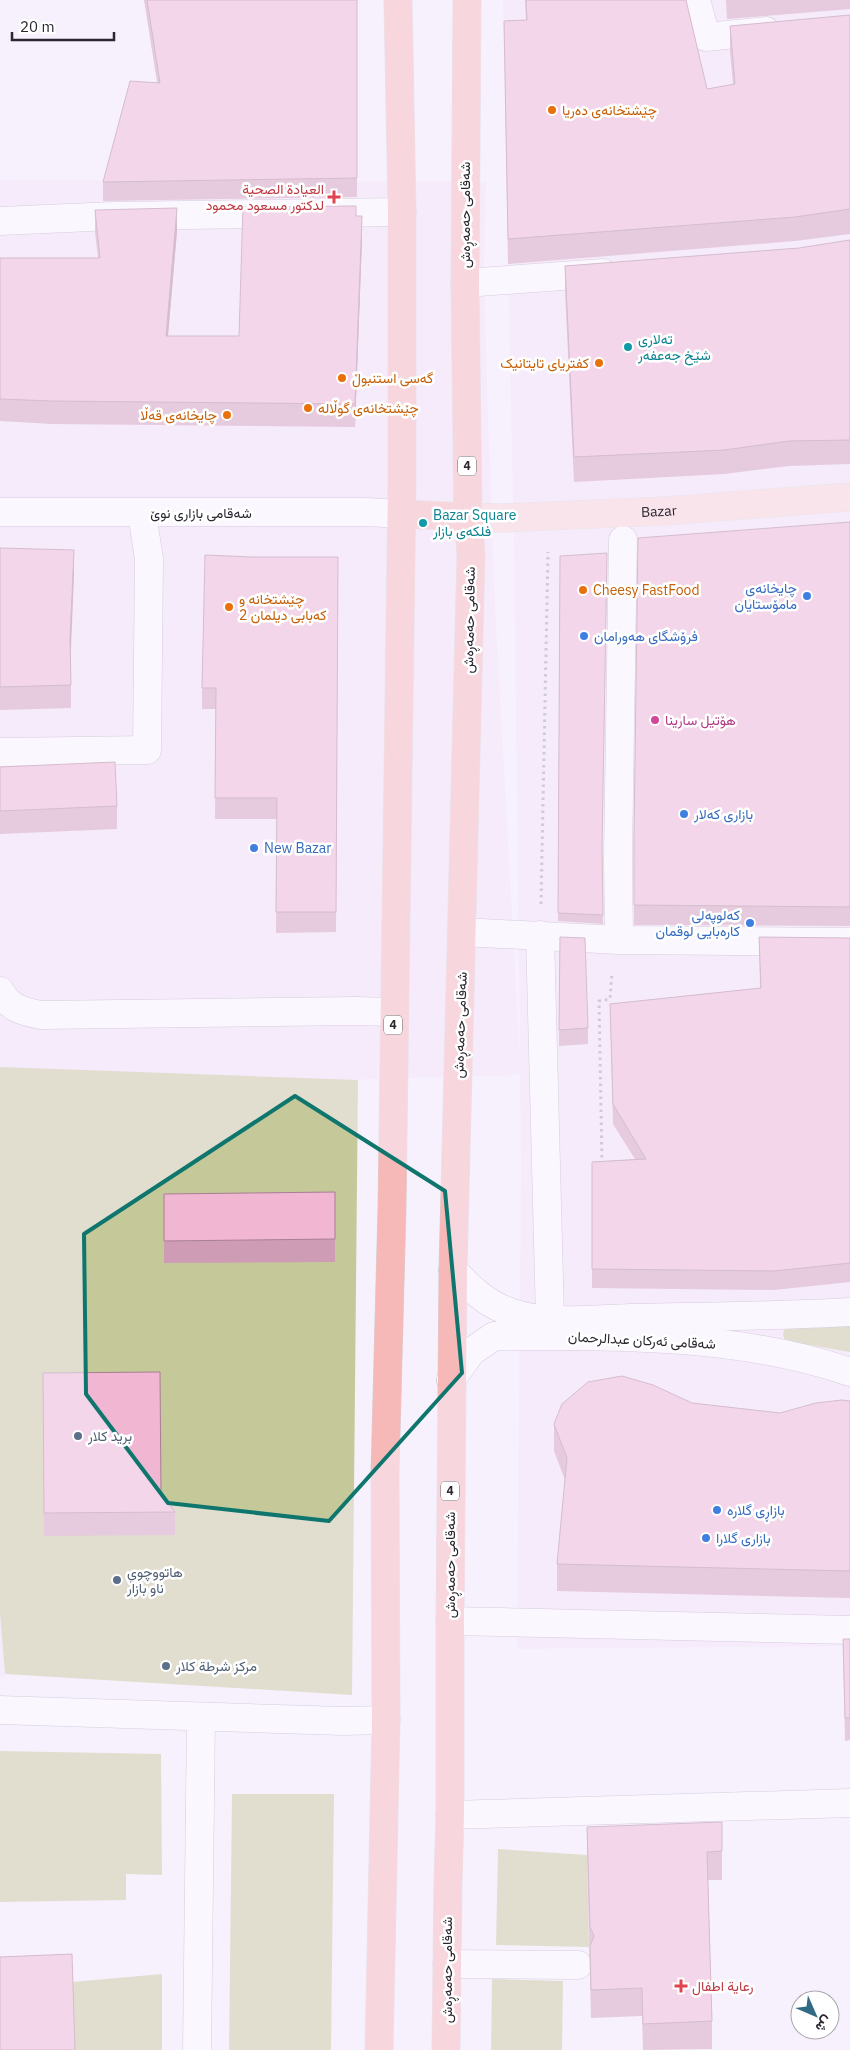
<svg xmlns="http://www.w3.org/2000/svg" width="850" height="2050" font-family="'IBM Plex Sans',Vazirmatn,sans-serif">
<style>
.commercial{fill:#f4e4f6}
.industrial{fill:#f2e4f8}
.green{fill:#c5c899}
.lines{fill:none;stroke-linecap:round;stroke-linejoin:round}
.minor-casing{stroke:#aea0ba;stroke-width:29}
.major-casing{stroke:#d5d4d6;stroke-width:29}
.highway-casing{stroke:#d5d4d6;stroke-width:29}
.path{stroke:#a19ba7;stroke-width:3;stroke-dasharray:2.5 4;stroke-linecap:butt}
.minor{stroke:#fff;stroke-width:28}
.major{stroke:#fad5d4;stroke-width:28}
.highway{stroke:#f7b9b7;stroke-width:28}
.wall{fill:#ce9db5}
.shaded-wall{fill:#a87f93}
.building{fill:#f0b6d2;stroke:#a87f93}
.marked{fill:none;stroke:#0f766e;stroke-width:4;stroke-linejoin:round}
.food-dot{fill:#e8710a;stroke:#fff;stroke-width:2}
.health-dot{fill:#e0444e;stroke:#fff;stroke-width:2}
.culture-dot{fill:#0f9aa8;stroke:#fff;stroke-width:2}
.shop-dot{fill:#3f7fe0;stroke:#fff;stroke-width:2}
.hotel-dot{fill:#d1479c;stroke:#fff;stroke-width:2}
.service-dot{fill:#5c6f8a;stroke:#fff;stroke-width:2}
.labels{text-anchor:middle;stroke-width:5;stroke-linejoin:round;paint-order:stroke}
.shield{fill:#fff;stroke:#6b676e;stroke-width:1}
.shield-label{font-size:12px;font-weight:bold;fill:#2b2630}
.food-label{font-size:14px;fill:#c56008;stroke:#fff;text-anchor:start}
.health-label{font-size:14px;fill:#be3a42;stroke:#fff;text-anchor:end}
.street-label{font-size:14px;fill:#2b2630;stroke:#fff}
.culture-label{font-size:14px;fill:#0d838f;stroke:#fff;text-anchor:start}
.shop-label{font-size:14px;fill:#366cbe;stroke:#fff;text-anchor:start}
.hotel-label{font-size:14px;fill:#b23c85;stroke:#fff;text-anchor:start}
.service-label{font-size:14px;fill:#4e5e75;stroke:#fff;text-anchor:start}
</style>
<rect width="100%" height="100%" fill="#f7f1fd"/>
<!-- commercial -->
<path class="commercial" d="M503,0H850V1646L517,1649L521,1169L520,1075L341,1080L0,1070V180L486,182L484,271L488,421L496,627L520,1057L514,552Z"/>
<!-- industrial -->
<path class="industrial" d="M0,1614L5,1674V1677H0Z"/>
<!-- green -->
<path class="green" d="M0,1067L358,1080L352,1695L5,1674L0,1614Z
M800,1325H850V1352L786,1341L783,1336L784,1330Z
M0,1751L161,1754L162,1875L126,1874V1900L0,1902Z
M232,1794H334L331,2050H229Z
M498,1849L587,1855L589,1947L496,1945Z
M162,1974V2050H74L72,1982Z
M492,1979L563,1981L562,2050H491Z"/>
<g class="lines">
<!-- minor casing -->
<g class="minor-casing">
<path id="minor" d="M696,0L706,37L766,31
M0,221L114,216L402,212
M465,283L603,273
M0,512H366L402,514
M0,752L147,750L149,559L142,513
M462,932L619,940L850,942
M540,935L550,1319
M619,940L618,857L623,540
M0,991C9,1008 24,1012 41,1015L356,1011L393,1012
M453,1270C469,1287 486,1304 510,1312C545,1325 593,1319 630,1318C704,1317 777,1316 850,1312
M451,1380L471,1352L494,1336C613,1336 736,1333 850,1372
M450,1621L850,1630
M0,1710L343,1721L386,1720
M450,1815L850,1803
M447,1964L578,1965
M197,2050L201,1717"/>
</g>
<!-- major casing -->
<g class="major-casing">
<g id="major">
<path id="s1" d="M468,517L501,518L664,511L850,497"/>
</g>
</g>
<!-- highway casing -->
<g class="highway-casing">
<path id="highway" d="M402,514L468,517
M379,2050L386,1720L385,1472L392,1207L402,484V212L398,0
M446,2050L448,1882L450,1815V1621L453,1270L471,554L468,517L465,283L467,0"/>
</g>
<!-- path -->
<path class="path" d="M541,904L548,552
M602,1164L599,1001L610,999L612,972"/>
<!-- minor -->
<use href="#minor" class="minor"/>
<!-- major -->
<use href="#major" class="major"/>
<!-- highway -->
<use href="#highway" class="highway"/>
</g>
<!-- wall -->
<path class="wall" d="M144,0H357V197L103,201V182L157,82Z
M525,0H686L707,89L733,85L730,51V26L850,15V234L795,241L508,264L504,21L526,20Z
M726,0H850V9L727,19Z
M95,210L177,231L168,336H239L356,216L362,239L355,427L52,424L0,421V258H98L95,232Z
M850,240V464L789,466L724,474L574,482L565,291V266L799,248Z
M850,522V926L634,925V837Z
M0,548L74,573L71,652V708L0,710Z
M560,556L602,853L603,924L558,921Z
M252,557H338L336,932L276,933L277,819H215L216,709H202V688Z
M0,767L117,806V829L0,834Z
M560,937L588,1028V1044L559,1046Z
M759,937L850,938V1282L774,1290L592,1288V1162L635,1159L613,1124L610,1004L760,988Z
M335,1192V1262L164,1263V1194Z
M43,1373L161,1493L175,1512V1535L44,1536Z
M850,1401V1598L557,1591V1564L565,1480L554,1451V1424L692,1403L780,1413Z
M843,1639H850V1740L845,1741Z
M587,1827L722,1851V1880H708L712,2021V2049L643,2050L642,2016L591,2018L587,1855Z"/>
<!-- shaded-wall -->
<path class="shaded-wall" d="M177,208V231L166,358V336Z
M362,216V239L355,427V404Z
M74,550V573L70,661V639Z"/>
<!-- building -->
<path class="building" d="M147,0H357V178L103,182L130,81L160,83Z
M526,0H686L707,89L735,84L730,26L850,15V209L795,217L508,239L504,21L527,20Z
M356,206V216H362L355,404L52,401L0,399V258H100L95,210L177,208L166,336H239L243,207Z
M850,240V440L789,441L724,450L574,457L565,266L799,248Z
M850,522V907L634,905V837L638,538Z
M0,548L74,550L70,639L71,685L0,687Z
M607,553L602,848L603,915L558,913L560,556Z
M205,555L252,557H338L336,912H276L277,798H215L216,688H202Z
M115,762L117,806L0,811V767Z
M560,937L585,938L588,1028L559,1030Z
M759,937L850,938V1263L774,1271L592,1269V1162L646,1159L613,1104L610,1004L761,988Z
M335,1192V1239L164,1241V1194Z
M160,1372L161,1493L175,1512L44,1513L43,1373Z
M622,1376L653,1385L692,1403L780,1413L816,1403L842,1400L850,1401V1571L557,1564L567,1458L554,1424L562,1404L588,1382Z
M843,1639H850V1718H845Z
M722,1822V1851L707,1852L712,2021L643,2024L642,1988L591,1990L590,1946L594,1936L590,1927L587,1827Z
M72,1954L75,2050H0V1957Z"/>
<!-- marked area -->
<path d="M0 0H850V2050H0ZM295,1096L445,1191L462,1373L329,1521L168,1503L86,1394L84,1234Z" fill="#f7f1fd" fill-opacity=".55" fill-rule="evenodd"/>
<path class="marked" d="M295,1096L445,1191L462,1373L329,1521L168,1503L86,1394L84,1234Z"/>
<!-- markers -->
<g class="food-dot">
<circle cx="552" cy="110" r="5"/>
<circle cx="599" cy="363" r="5"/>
<circle cx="342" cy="378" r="5"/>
<circle cx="308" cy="408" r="5"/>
<circle cx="227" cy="415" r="5"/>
<circle cx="583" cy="590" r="5"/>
<circle cx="229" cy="607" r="5"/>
</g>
<g class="health-dot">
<path d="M331.5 189.5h5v5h5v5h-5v5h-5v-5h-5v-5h5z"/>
<path d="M678.5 1978.5h5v5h5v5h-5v5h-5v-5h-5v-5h5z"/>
</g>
<g class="culture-dot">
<circle cx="628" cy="347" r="5"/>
<circle cx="423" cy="523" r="5"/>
</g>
<g class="shop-dot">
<circle cx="807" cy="596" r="5"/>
<circle cx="584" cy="636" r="5"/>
<circle cx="684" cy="814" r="5"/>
<circle cx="254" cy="848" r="5"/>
<circle cx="750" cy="923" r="5"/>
<circle cx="717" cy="1510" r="5"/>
<circle cx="706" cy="1538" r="5"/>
</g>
<circle class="hotel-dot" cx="655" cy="720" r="5"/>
<g class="service-dot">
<circle cx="78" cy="1436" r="5"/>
<circle cx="117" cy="1580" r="5"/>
<circle cx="166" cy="1666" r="5"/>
</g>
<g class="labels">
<!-- shield labels -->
<g class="shield">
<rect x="458" y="456.5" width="18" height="19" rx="4"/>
<rect x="384" y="1015.5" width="18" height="19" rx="4"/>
<rect x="441" y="1481.5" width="18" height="19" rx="4"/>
</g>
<g class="shield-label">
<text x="467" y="470">4</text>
<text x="393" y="1029">4</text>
<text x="450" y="1495">4</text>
</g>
<!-- food labels -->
<g class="food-label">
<text x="562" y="115">چێشتخانەی دەریا</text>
<text x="589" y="368" text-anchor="end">کفتریای تایتانیک</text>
<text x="352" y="383">گەسی استنبوڵ</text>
<text x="318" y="413">چێشتخانەی گوڵالە</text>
<text x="217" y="420" text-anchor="end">چایخانەی قەڵا</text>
<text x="593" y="595">Cheesy FastFood</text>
<text x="239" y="604">چێشتخانە و<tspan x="239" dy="16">کەبابی دیلمان 2</tspan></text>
</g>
<!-- health labels -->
<g class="health-label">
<text x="324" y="194">العيادة الصحية<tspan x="324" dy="16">لدكتور مسعود محمود</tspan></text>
<text x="692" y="1991" text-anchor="start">رعاية اطفال</text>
</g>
<!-- street labels -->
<g class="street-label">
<text transform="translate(465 215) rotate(-90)" y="5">شەقامی حەمەڕەش</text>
<text dy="5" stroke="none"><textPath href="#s1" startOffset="191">Bazar</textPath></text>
<text x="201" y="518">شەقامی بازاری نوێ</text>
<text transform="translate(469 620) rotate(-89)" y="5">شەقامی حەمەڕەش</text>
<text transform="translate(460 1025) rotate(-88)" y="5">شەقامی حەمەڕەش</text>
<text transform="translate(642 1340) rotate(3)" y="5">شەقامی ئەرکان عبدالرحمان</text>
<text transform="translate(450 1565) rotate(-90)" y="5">شەقامی حەمەڕەش</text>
<text transform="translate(447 1970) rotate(-90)" y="5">شەقامی حەمەڕەش</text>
</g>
<!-- culture labels -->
<g class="culture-label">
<text x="638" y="344">تەلاری<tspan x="638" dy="16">شێخ جەعفەر</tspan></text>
<text x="433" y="520">Bazar Square<tspan x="433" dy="16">فلکەی بازار</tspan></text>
</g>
<!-- shop labels -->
<g class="shop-label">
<text x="797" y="593" text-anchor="end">چایخانەی<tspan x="797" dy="16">مامۆستایان</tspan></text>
<text x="594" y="641">فرۆشگای هەورامان</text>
<text x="694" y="819">بازاری کەلار</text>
<text x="264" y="853">New Bazar</text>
<text x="740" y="920" text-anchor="end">کەلوپەلی<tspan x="740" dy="16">کارەبایی لوقمان</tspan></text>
<text x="727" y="1515">بازاڕی گلارە</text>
<text x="716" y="1543">بازاری گلارا</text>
</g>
<!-- hotel labels -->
<g class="hotel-label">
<text x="665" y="725">هۆتیل سارینا</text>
</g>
<!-- service labels -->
<g class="service-label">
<text x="88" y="1441">بريد كلار</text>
<text x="127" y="1577">هاتووچوي<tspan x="127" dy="16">ناو بازار</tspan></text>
<text x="176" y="1671">مركز شرطة كلار</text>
</g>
</g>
<!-- north arrow -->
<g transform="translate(815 2015) rotate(135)"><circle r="24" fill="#ffffff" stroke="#aaa8ac"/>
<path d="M0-4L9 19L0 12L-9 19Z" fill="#306a83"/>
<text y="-8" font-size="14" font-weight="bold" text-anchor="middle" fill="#2b2630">ش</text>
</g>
<!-- scale -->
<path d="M12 32v8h102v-8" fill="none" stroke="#2b2630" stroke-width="2.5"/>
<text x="20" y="32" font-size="15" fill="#2b2630" stroke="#ffffff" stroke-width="4" paint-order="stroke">20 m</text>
</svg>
